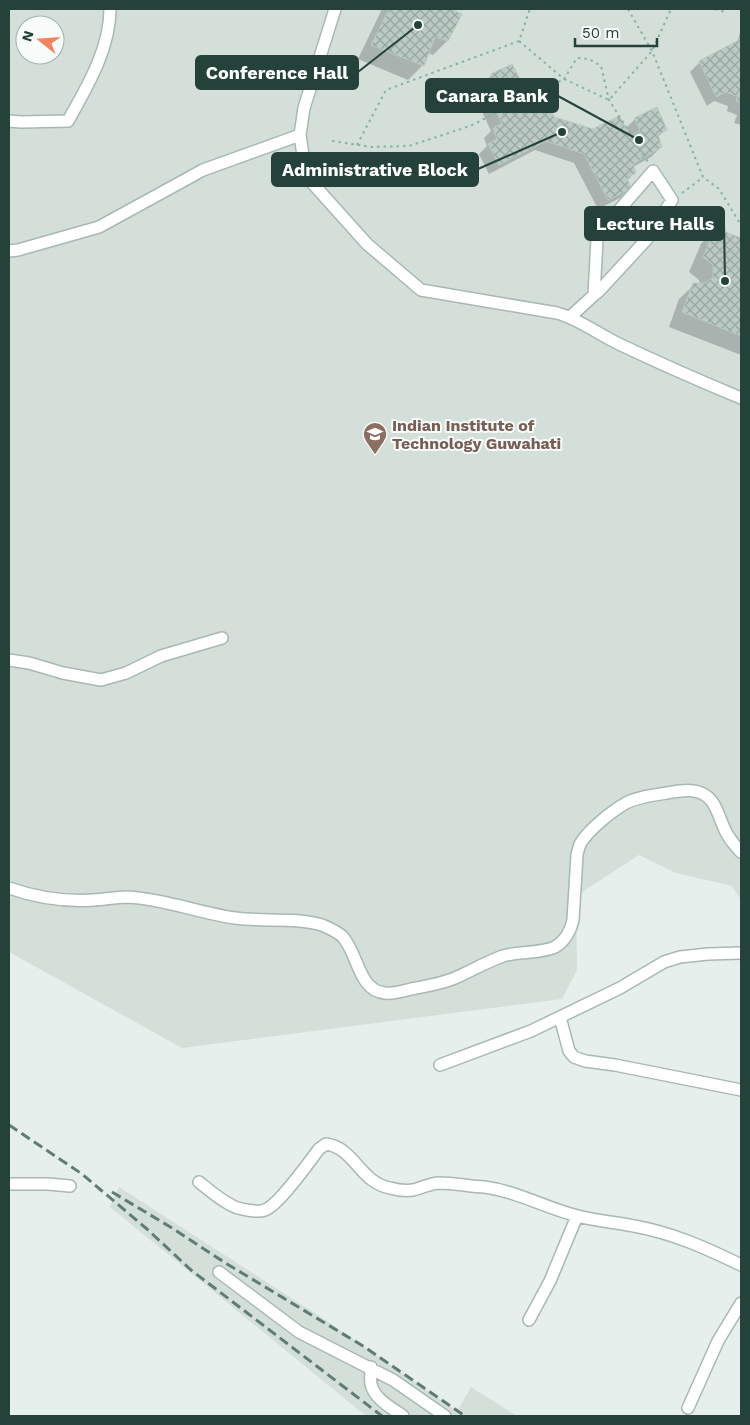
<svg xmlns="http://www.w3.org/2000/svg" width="750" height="1425" font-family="'Work Sans',sans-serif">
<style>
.built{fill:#d4dfda;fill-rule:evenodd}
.shadow{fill:#0003}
.building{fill:url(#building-cross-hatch);stroke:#b8c9c2}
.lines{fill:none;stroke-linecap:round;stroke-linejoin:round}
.minor-casing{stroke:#a8b8b2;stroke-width:14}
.path{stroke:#86b3a5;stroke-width:2;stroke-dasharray:2.5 4;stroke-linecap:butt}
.minor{stroke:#fff;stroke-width:11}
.rail{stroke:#5f7d75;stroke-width:3;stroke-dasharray:10 5;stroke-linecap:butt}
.labels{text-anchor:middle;stroke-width:4;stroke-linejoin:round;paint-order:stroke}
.education-label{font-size:16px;font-weight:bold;fill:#785e54;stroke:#f7fbf9;text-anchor:start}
.leader{fill:none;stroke:#24423a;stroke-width:2}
.callout-dot{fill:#24423a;stroke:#f7fbf9;stroke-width:2}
.callout{fill:#24423a;stroke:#24423a;stroke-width:2}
.callout-label{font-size:18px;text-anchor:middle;font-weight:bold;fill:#fff}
</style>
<defs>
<pattern id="building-cross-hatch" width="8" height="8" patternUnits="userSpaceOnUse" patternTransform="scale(1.25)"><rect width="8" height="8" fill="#bbcac4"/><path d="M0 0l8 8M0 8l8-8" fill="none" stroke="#98a6a0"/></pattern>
</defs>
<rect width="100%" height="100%" fill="#e6efeb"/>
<!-- built -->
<path class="built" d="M9,9H741V900L732,886L676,873L639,855L576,896L577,970L562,999L182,1048L9,952ZM25,25H55V55H25Z
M119,1187L327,1321L457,1411L471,1387L517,1416H366L110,1207Z"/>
<!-- shadow -->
<path class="shadow" d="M382,9H449L447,41L433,55L427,53L423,65L408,80L358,59Z
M741,29V125L734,123L737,115L727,111L728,106L714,101L707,106L690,72L700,62L737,43Z
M492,75L522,85L514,93L520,103L553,118L593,131L625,129L635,119L665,130L658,137L661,147L651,157L633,167L635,172L627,181L629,189L620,198L598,209L574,163L535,150L489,174L479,154L487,146L484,138L491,131L478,103L487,94L482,84Z
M715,229L741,240V355L669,327L679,299L694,285H699V280L689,272L701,244Z"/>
<!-- building -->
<path class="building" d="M389,9H450L462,14L448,41L435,37L424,66L371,45Z
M741,39V103L736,101L737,96L725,92L716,97L699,61Z
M512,64L523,85L514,90L520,101L541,90L554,117L593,129L619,116L631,136L640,130L634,118L657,107L667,130L658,135L662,147L633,164L636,173L627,178L631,189L608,200L584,154L546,141L499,165L488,144L497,139L493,128L502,123L487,92L497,86L491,74Z
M715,228L741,238V336L682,312L693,283H704L713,278V265L703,257Z"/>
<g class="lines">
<!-- minor casing -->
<g class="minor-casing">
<path id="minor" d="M9,121L21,122L68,121C87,87 110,49 110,9
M300,135L306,176L367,244L421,290L557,313C579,319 598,334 619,344C659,363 700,381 741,398
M9,251L18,250L99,227L203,170L300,135L304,108L335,9
M570,317L594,295L597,239L613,217L653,171L672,200L647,239L599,291L594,295
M9,660L29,663L63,673L101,680L126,673L161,656L222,638
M9,888C35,897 66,902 94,900C106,899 117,897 128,897C165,899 199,913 235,918C263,922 295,917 322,925C329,928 336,931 342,936C358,952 358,991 385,993C394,994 403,991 411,989C426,986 441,984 455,978C471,971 486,962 503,956C519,951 539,954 555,947C565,941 571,930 573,920L577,855C578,850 579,845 582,841C591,828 612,811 626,803C638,797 653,795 667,793C680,791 693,788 705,795C717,802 720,822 727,834C731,841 736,847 741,852
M560,1017L569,1051L574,1057L585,1061L615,1065L741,1090
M440,1065L531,1031L620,988L664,962L680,957L708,954L741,953
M199,1182C209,1190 219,1199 231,1205C237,1209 258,1213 265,1210C279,1205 309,1162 319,1149L326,1144C355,1148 359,1182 390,1188C397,1190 405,1191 413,1190C421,1188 429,1184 438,1183C453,1183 469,1186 484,1187C516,1191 544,1207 574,1215C594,1221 615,1222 634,1226C673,1233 706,1248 741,1265
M9,1184H48L70,1186
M219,1272L299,1332L393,1380L445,1416
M529,1320L550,1281L577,1216
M371,1367C371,1373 370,1379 371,1384C374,1399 392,1408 403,1416
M688,1408L718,1341L741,1303"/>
</g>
<!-- path -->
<path class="path" d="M628,9L652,51L703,177L719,189L741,225
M715,9L725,12
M519,41L564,79L577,58L589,59L601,66L609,100L648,162
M332,141L372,147L409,146L470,126L564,79L609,100L652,51L671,9
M357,145L386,90L519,41L530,9
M682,193L702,178"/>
<!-- minor -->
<use href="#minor" class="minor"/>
<!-- rail -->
<path class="rail" d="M9,1125L82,1174L147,1229L191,1270L382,1416
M112,1192L172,1228L227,1264L363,1346L465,1416"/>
</g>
<!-- icons -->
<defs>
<g id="university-pin" transform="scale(1.25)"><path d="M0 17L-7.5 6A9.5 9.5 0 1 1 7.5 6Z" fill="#8d6e63" stroke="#f7fbf9"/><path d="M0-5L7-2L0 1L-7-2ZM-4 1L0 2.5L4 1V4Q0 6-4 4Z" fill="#fff"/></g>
</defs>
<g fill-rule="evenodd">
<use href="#university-pin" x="375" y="434"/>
</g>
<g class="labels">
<!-- education labels -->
<g class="education-label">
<text x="392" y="431">Indian Institute of<tspan x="392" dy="18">Technology Guwahati</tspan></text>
</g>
</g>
<!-- callouts -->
<path class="leader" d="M418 25L358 72M639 140L558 96M562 132L478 169M725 281L724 223"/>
<g class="callout-dot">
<circle cx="418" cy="25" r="5"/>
<circle cx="639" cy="140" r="5"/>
<circle cx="562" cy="132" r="5"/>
<circle cx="725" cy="281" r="5"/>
</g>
<g class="callout">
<rect x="196" y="56" width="162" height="33" rx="5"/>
<rect x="426" y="79" width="132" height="33" rx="5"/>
<rect x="272" y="153" width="206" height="33" rx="5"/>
<rect x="585" y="207" width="139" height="33" rx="5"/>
</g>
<g class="callout-label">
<text x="277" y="79">Conference Hall</text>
<text x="492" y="102">Canara Bank</text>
<text x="375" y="176">Administrative Block</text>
<text x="655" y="230">Lecture Halls</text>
</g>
<!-- border -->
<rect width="750" height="1425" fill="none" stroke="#24423a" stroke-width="20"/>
<!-- north arrow -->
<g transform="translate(40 40) rotate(287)"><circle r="24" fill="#f7fbf9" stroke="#a3b1ad"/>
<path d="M0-4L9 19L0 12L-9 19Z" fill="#f4845f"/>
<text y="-8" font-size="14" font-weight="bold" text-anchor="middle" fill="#24423a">N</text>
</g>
<!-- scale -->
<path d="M575 38v8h82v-8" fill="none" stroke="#24423a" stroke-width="2.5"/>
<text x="582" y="38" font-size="15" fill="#24423a" stroke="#f7fbf9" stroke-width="4" paint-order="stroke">50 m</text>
</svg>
